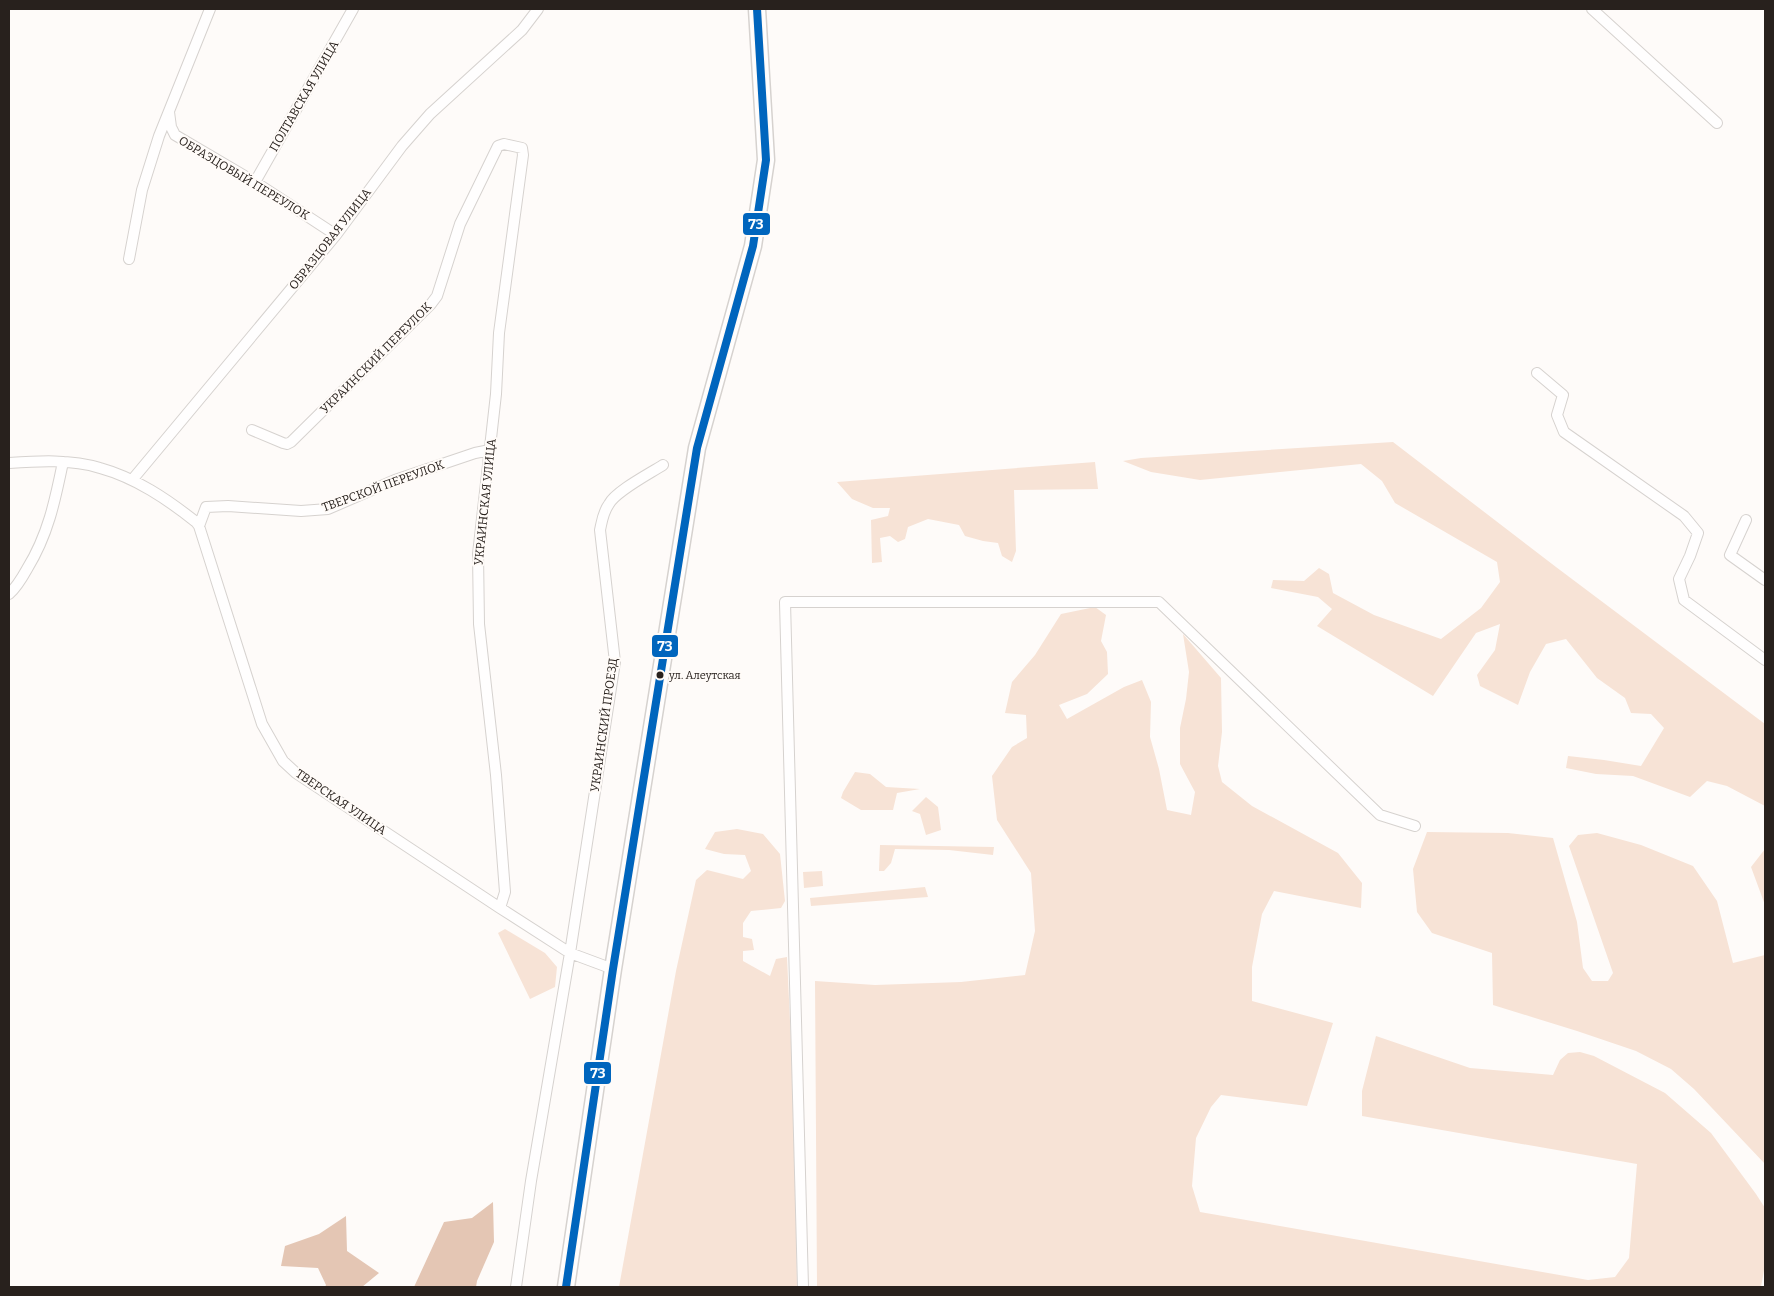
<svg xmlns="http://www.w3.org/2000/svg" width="1774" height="1296" font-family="Bitter,serif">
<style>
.green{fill:#f7e3d6}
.water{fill:#e4c6b4}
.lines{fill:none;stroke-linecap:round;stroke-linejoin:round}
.street-casing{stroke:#d6d2cf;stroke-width:12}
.primary-casing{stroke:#d6d2cf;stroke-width:19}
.street{stroke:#fffefe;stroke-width:10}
.primary{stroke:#fffefe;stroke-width:16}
.bus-1-casing{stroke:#fffbf8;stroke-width:11}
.bus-1{stroke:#0065bd;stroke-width:8}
.bus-dot{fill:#28211d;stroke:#fffbf8;stroke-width:2}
.labels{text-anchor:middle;stroke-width:4;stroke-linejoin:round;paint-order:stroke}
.bus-label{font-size:11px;fill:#28211d;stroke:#fffbf8;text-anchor:start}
.street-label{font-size:12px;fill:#28211d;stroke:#fffbf8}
.line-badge{stroke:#fffbf8;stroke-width:2}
.badge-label{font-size:14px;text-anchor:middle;font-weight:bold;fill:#fff}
</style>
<rect width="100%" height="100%" fill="#fefbf9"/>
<!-- green -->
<path class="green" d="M1393,442L1556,567L1765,724V806L1727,786L1707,781L1690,797L1633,776L1596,774L1566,768L1568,756L1604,760L1641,766L1664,728L1651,714L1631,713L1625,698L1597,678L1566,639L1546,644L1530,672L1518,705L1480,686L1477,675L1495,650L1500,624L1476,633L1433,696L1317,626L1332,609L1318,597L1271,588L1273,580L1304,581L1319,568L1329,574L1333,593L1374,615L1441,639L1481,608L1500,582L1497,562L1395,503L1382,481L1361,464L1200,480L1151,472L1123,461L1141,458Z
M1095,462L1098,489L1014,490L1016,551L1012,562L1002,556L998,543L983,541L965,536L959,525L928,519L908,527L905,539L898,542L890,536L880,538L882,562L872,563L871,520L888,516L890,508H873L852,499L837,482Z
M1095,607L1106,615L1101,641L1107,652L1108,674L1087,694L1059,705L1067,719L1124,687L1142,680L1151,702L1150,737L1159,769L1167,810L1191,815L1195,792L1180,764V728L1186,699L1189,672L1183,634L1221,678L1222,732L1218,766L1222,782L1252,806L1338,853L1362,883L1361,908L1274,891L1262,914L1252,967V1001L1333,1023L1307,1106L1221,1095L1211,1107L1196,1138L1192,1186L1200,1212L1588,1280L1615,1277L1629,1258L1637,1164L1362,1116V1091L1376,1036L1470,1068L1553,1075L1560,1060L1568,1053L1580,1052L1594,1056L1665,1093L1711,1133L1756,1194L1765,1208V1265L1761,1287H817L815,981L875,985L961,982L1025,975L1035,931L1031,873L997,820L992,776L1012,747L1027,738L1026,715L1005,713L1012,682L1035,655L1061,614Z
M855,772L870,774L886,787L920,789L897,793L893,810H861L841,798L843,792Z
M926,797L938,807L941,830L926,835L920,814L912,811Z
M737,829L763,834L780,854L785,901L781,908L751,911L743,923V937L752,939L754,950L743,951V961L770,976L776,959L787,957L795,1128L797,1287H619L676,971L696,880L707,870L743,879L751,871L745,855L724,854L705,849L715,832Z
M1427,832L1508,833L1553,838L1577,922L1583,968L1592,981H1608L1613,973L1569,846L1578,835L1597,833L1641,845L1693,866L1717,901L1733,963L1765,955V1164L1694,1089L1671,1069L1636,1051L1577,1031L1493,1005L1492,953L1432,933L1417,912L1413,869Z
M880,845L994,847L993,855L949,850L895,849L891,863L884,871H879Z
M1765,849V905L1751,867Z
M822,871L823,886L804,888L803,872Z
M925,887L928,897L811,906L810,898Z
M505,929L545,953L557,967L555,987L530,999L498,933Z"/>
<!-- water -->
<path class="water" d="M493,1202L494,1242L477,1281L476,1287H414L444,1222L472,1218Z
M346,1216L347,1251L379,1273L362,1287H325L326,1285L318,1268L281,1266L285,1246L319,1234Z"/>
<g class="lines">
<!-- street casing -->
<g class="street-casing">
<path id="street" d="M1592,9L1717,123
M169,112L171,127L175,135L255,182L336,235
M255,182L353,9
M129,259L142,190L159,136L210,9
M1537,373L1563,395L1557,415L1564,432L1684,516L1698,533L1690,556L1679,579L1684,600L1765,660
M252,430L283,443L287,444L291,442L431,304L437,296L460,224L498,146L504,144L522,148L523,155L499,333L496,394L478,554L479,624L496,775L505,892L500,908
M9,463C38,461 71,459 100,468C136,478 167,499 196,522L199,526L262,724L283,761L296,773L500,908L570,953L613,969
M132,480L336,235L402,146L430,114L522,30L538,9
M1746,520L1730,555L1765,580
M199,526L206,507L228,506L301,511L328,509L395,480L475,453L490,450
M9,594C17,587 22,578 27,569C48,535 55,501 63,462
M516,1287L531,1181L570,953L615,662L600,530C602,521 603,512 609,504C616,491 649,474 663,465
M803,1287L785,602H1159L1380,815L1415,826"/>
</g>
<!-- primary casing -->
<g class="primary-casing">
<path id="primary" d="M566,1287L613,969L697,448L753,246L766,160L757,9"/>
</g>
<!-- street -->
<use href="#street" class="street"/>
<!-- primary -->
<use href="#primary" class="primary"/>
<!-- bus-1 casing -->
<g class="bus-1-casing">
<path id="bus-1" d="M566,1287L613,969L697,448L753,246L766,160L757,9"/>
</g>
<!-- bus-1 -->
<use href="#bus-1" class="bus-1"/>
</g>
<!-- markers -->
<circle class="bus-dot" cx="660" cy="675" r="4.5"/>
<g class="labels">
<!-- bus labels -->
<g class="bus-label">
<text x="669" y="679">ул. Алеутская</text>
</g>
<!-- street labels -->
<g class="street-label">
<text transform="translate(304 96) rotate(-60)" y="4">ПОЛТАВСКАЯ УЛИЦА</text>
<text transform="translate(244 178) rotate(31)" y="4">ОБРАЗЦОВЫЙ ПЕРЕУЛОК</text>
<text transform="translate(330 239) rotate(-52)" y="4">ОБРАЗЦОВАЯ УЛИЦА</text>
<text transform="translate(376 358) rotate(-45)" y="4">УКРАИНСКИЙ ПЕРЕУЛОК</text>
<text transform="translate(383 486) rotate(-20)" y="4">ТВЕРСКОЙ ПЕРЕУЛОК</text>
<text transform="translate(485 502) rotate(-84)" y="4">УКРАИНСКАЯ УЛИЦА</text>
<text transform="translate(604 725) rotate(-82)" y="4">УКРАИНСКИЙ ПРОЕЗД</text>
<text transform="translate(341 802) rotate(34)" y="4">ТВЕРСКАЯ УЛИЦА</text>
</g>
</g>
<g class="line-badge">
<rect x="742" y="212" width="29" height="24" rx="5" fill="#0065bd"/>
<rect x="651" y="634" width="28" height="24" rx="5" fill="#0065bd"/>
<rect x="583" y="1061" width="29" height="24" rx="5" fill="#0065bd"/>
</g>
<g class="badge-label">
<text x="756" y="229">73</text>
<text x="665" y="651">73</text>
<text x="598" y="1078">73</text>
</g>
<!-- border -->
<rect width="1774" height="1296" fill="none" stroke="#28211d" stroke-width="20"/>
</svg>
